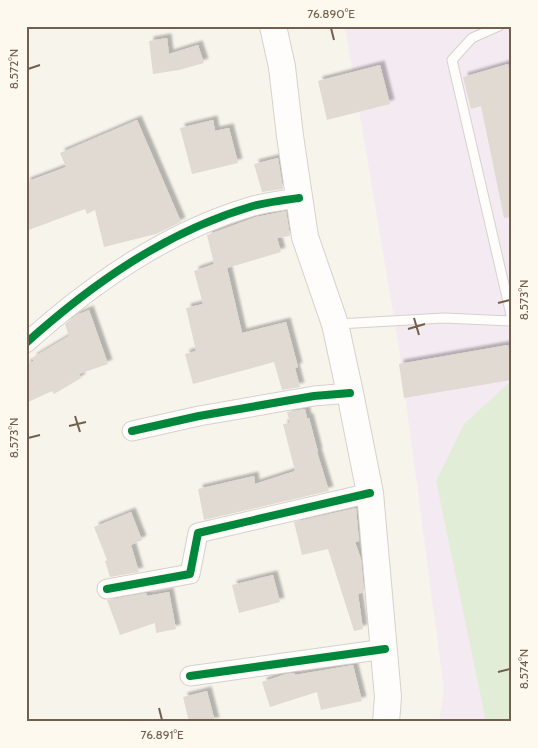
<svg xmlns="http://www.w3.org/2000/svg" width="538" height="748" font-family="Cabin,sans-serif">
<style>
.education{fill:#f4ebf2}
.green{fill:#e2edd8}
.building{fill:#e0dad2;filter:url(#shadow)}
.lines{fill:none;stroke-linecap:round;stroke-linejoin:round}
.service-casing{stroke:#d6d1ca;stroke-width:11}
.minor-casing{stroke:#d6d1ca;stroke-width:21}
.secondary-casing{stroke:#d6d1ca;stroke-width:28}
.service{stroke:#fefdfc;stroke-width:9}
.minor{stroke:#fefdfc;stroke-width:19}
.secondary{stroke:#fefdfc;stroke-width:26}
.cycleway-casing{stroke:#fef9ee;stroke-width:11}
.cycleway{stroke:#00873e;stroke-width:8}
.ticks{fill:none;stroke:#735f4e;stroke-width:2}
.neatline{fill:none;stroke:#735f4e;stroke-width:2}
.ticks-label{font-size:12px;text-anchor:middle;fill:#735f4e}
</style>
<defs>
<filter id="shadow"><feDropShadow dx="4.5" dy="-4.5" stdDeviation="1" flood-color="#0004"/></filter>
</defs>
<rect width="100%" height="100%" fill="#f7f4ec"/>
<!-- education -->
<path class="education" d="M345,26H512V722H439L444,690L398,342Z"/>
<!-- green -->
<path class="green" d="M512,380V722H486L436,481L464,424Z"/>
<!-- building -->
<path class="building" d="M167,38L169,54L198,45L204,63L179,70L153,74L149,41Z
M508,64L512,83V217L504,218L481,106L471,109L463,77Z
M380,65L390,104L327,120L318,81Z
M137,120L181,222L156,234L104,247L95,210L87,214L85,209L26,231V182L66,167L60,153Z
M213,120L215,131L229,128L238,163L192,174L180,128Z
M278,158L283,189L262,192L254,164Z
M286,211L290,236L277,238L281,252L227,268L242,333L286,322L298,367L295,368L300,387L282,390L274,362L193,384L185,354L196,351L186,308L203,304L194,271L214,264L207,235L256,217Z
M89,310L108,364L79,374L81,378L54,394L52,391L26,403V364L34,361L32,358L69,336L65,324L77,315Z
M508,345L512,367V380L404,398L399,364Z
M305,409L307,418H309L318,452H317L329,491L204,520L198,489L254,476L255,484L295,471L283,424L290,423L287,412Z
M356,508L359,541L355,542L361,559L364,592L358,594L363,629L354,631L328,549L302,555L294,522Z
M131,512L142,540L131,545L139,572L110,577L105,561L107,560L94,527Z
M273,575L280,602L239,613L232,585Z
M169,592L176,629L156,633L155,623L120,635L107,600L146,593L147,596Z
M353,665L362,701L321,710L317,692L270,707L262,682L286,674L295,673V675Z
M207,691L215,722H189L183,697Z"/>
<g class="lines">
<!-- service casing -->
<g class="service-casing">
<path id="service" d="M499,26L472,38L452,60L512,319
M338,324L444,318L512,321"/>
</g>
<!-- minor casing -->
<g class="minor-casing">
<path id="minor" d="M26,343C93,283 167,231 253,206C268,202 284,200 299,198
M132,431L199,416L314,396L350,393
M107,589L190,574L198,533L370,493
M190,676L385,649"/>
</g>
<!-- secondary casing -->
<g class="secondary-casing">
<path id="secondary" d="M273,26L282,67L290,136L305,237L335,324L350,393L370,493L388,697L386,722"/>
</g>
<!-- service -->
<use href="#service" class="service"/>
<!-- minor -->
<use href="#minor" class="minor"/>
<!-- secondary -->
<use href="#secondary" class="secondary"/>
<!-- cycleway casing -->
<g class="cycleway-casing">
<path id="cycleway" d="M26,343C93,283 167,231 253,206C268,202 284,200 299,198
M132,431L199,416L314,396L350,393
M107,589L190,574L198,533L370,493
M190,676L385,649"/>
</g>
<!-- cycleway -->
<use href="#cycleway" class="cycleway"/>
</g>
<!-- ticks -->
<path class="ticks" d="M331,28L334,40M28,69L40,65M498,303L510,300M414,318L419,335M408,329L425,324M75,416L80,432M69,426L86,422M28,438L40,435M498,672L510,669M159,708L162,720"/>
<!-- border -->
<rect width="538" height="748" fill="none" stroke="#fef9ee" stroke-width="55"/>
<rect x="28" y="28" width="482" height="692" class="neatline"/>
<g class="ticks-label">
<text x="331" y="18">76.890°E</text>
<text transform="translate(14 69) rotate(-90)" y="4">8.572°N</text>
<text transform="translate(524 300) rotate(-90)" y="4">8.573°N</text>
<text transform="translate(14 438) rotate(-90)" y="4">8.573°N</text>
<text transform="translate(524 669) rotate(-90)" y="4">8.574°N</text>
<text x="162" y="739">76.891°E</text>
</g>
</svg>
